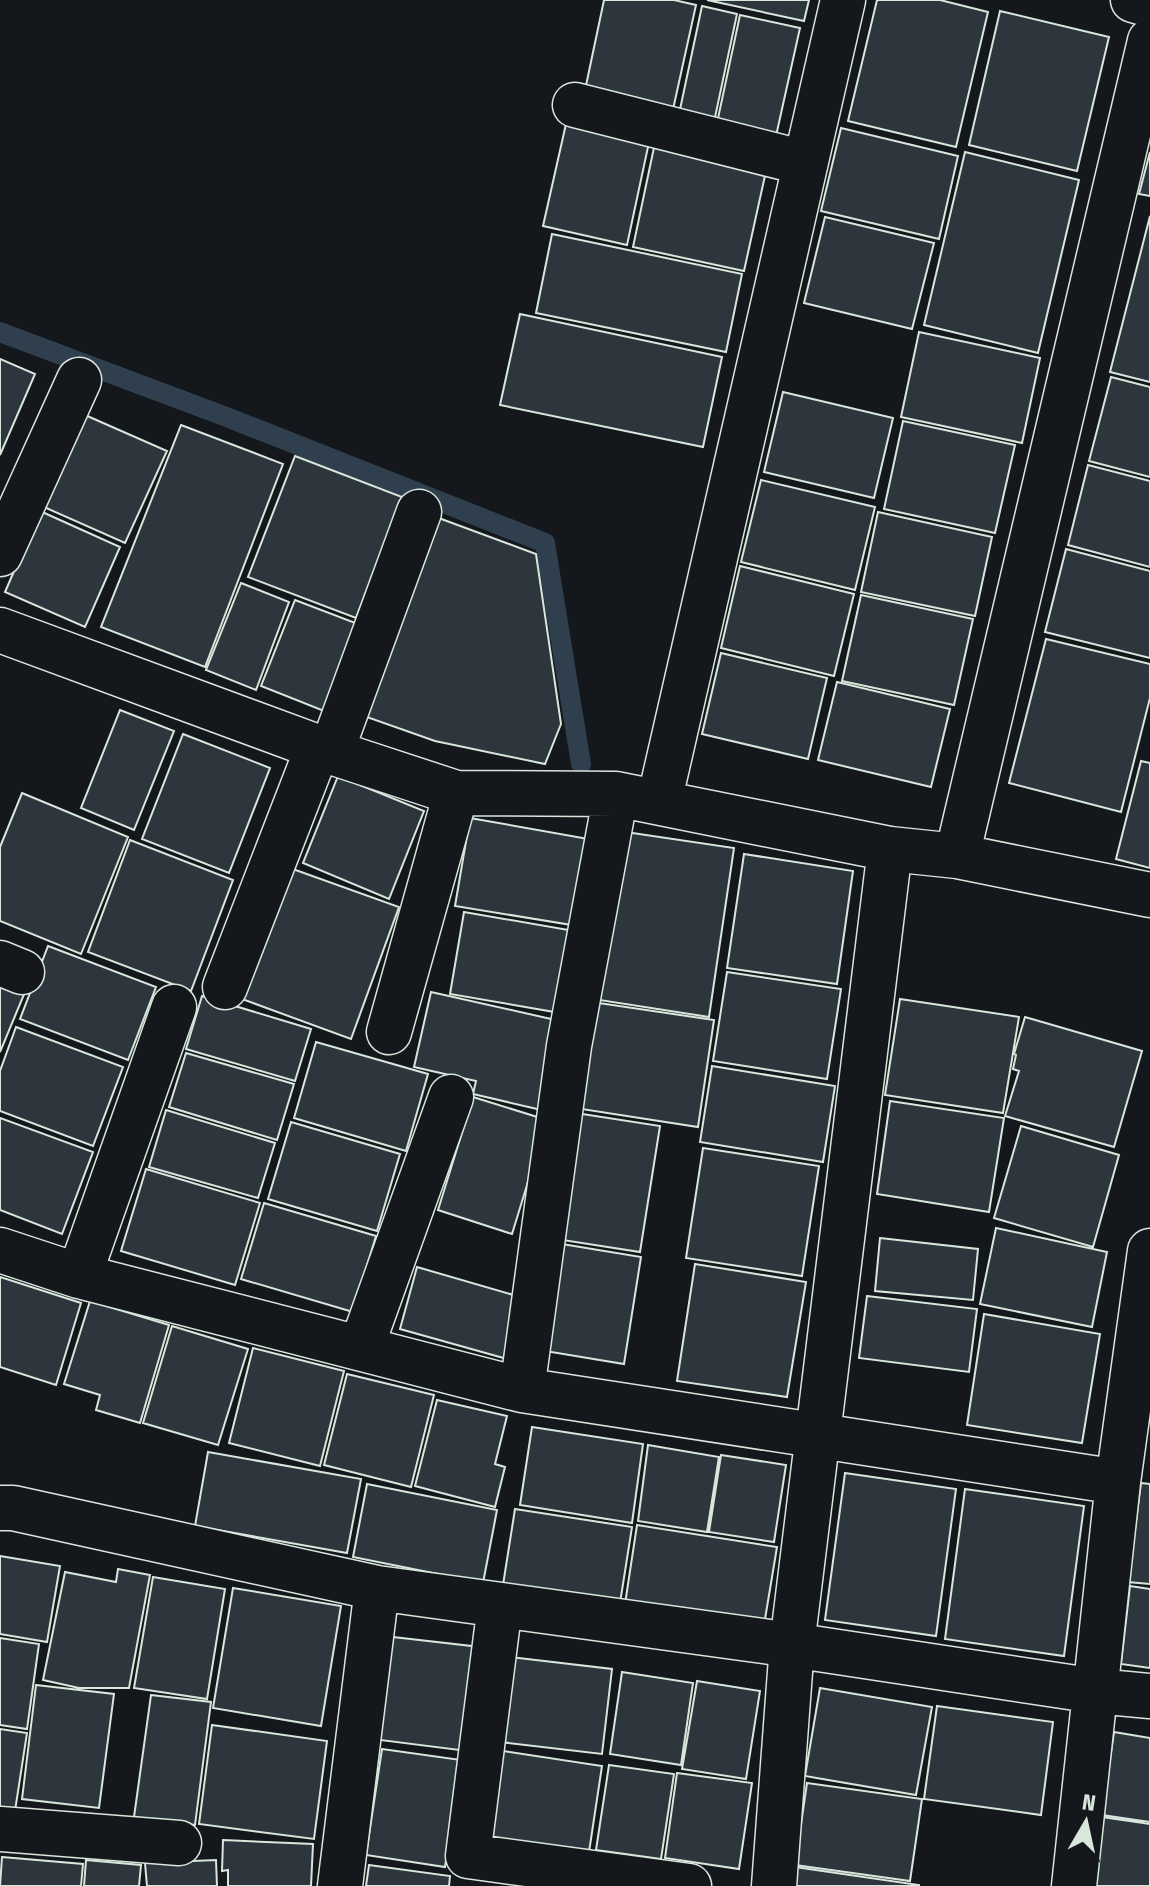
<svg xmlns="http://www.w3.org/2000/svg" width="1150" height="1886" font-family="'Fira Sans Condensed',sans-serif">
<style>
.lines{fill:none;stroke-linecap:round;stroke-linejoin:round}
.stream{stroke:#2f3f4d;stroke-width:20}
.building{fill:#2c363c;stroke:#d8e6dc;stroke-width:2}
.minor-casing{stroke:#d8e6dc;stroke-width:47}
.minor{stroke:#14181c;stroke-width:44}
</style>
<rect width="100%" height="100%" fill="#14181c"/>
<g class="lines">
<!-- stream -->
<path class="stream" d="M0,332L224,416L545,543L581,764"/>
</g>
<!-- building -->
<path class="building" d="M604,0H674L696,5L672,114L584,95Z
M707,0H809L804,21Z
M877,0H940L988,12L956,147L848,121Z
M702,6L737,14L714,122L679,114Z
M1000,11L1109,37L1077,171L969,145Z
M740,15L800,28L776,136L717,123Z
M568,115L651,133L627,245L543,226Z
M841,128L958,156L939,239L821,211Z
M656,138L768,162L744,271L633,247Z
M965,152L1079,180L1038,353L924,325Z
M1150,152V196L1139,194Z
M1150,216V382L1110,372Z
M825,217L934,243L912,329L804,303Z
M552,234L742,274L726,352L536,313Z
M520,314L722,357L703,447L500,405Z
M919,332L1040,358L1022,443L901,417Z
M0,359L35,374L0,455Z
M1111,377L1150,387V477L1089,461Z
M783,392L893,418L874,498L764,472Z
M85,415L167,451L125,543L44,507Z
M903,421L1015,445L995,533L884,509Z
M181,425L283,464L205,667L101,627Z
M295,456L402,497L356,618L248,577Z
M1088,465L1150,481V567L1068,545Z
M761,480L875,507L855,590L741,562Z
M40,511L120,547L85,627L5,592Z
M878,512L992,537L975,616L861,592Z
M436,517L536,554L561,724L545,764L435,741L361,715Z
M1066,549L1150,571V658L1045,632Z
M740,566L854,594L834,676L721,648Z
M241,583L289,602L256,690L206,670Z
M861,595L973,619L954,705L842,681Z
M295,600L358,624L324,711L261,686Z
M1046,639L1150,664V698L1121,812L1009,783Z
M721,653L827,678L808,759L702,734Z
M837,682L950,709L931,787L818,760Z
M120,710L174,731L134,830L81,808Z
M183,734L270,768L229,873L142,839Z
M1141,761L1150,763V868L1116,859Z
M338,776L424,811L389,899L303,863Z
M22,793L128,837L81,954L0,921V847Z
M470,818L594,840L578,926L455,906Z
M619,831L734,848L709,1017L593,999Z
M130,840L233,880L191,991L88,952Z
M744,854L853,871L837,984L727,968Z
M290,868L399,907L351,1039L242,999Z
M464,912L580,932L566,1014L450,994Z
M48,946L156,987L128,1060L20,1019Z
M727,972L841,989L827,1079L713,1061Z
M0,982L25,992L0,1052Z
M431,992L569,1023L550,1112L473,1094L476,1081L414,1067Z
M202,996L311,1029L295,1081L186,1049Z
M900,999L1019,1017L1003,1113L885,1095Z
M592,1002L714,1020L698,1127L575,1108Z
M1025,1017L1142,1051L1114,1147L1005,1116L1019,1071L1013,1069L1016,1055L1014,1054Z
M16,1027L123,1067L93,1146L0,1111V1071Z
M316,1042L428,1074L406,1151L294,1118Z
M186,1053L294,1084L277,1140L169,1107Z
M712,1066L835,1086L823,1162L700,1142Z
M473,1097L547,1120L512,1234L438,1210Z
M890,1101L1004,1118L989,1212L877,1194Z
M166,1110L275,1143L258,1198L149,1167Z
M576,1113L660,1126L640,1252L556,1239Z
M0,1118L93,1152L62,1234L0,1210Z
M291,1122L400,1154L377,1231L268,1199Z
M1021,1126L1119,1155L1093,1247L994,1218Z
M703,1148L819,1166L802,1276L686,1258Z
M146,1169L260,1203L235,1285L121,1251Z
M264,1203L376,1236L353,1312L241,1279Z
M996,1228L1107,1252L1092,1327L980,1304Z
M880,1238L978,1249L973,1300L875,1291Z
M556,1243L641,1257L624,1364L539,1350Z
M695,1264L806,1282L787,1397L677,1381Z
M417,1267L524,1298L507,1359L400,1329Z
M0,1277L81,1303L56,1385L0,1367Z
M867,1296L977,1309L969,1372L859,1358Z
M90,1301L169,1325L140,1423L96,1410L100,1395L64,1384Z
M984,1314L1100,1334L1082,1443L967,1425Z
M172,1326L248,1349L218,1445L143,1423Z
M253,1348L344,1371L320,1466L229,1443Z
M347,1374L434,1395L411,1487L324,1465Z
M437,1400L507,1416L495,1464L505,1467L495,1507L415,1486Z
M532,1427L643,1444L632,1523L520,1505Z
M648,1445L719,1457L707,1532L638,1521Z
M208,1452L361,1479L347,1553L195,1526Z
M721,1455L786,1465L774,1542L709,1532Z
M845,1473L956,1489L936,1636L825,1620Z
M1141,1483L1150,1484V1584L1128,1582Z
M367,1484L497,1510L483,1583L353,1557Z
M965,1489L1084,1506L1064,1656L945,1639Z
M515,1509L632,1527L620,1603L503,1585Z
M637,1525L777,1547L764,1625L625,1604Z
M0,1556L60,1566L47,1642L0,1634Z
M118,1569L150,1575L129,1688H79L43,1680L65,1572L116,1582Z
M153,1577L225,1589L207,1699L134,1688Z
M1130,1586L1150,1589V1668L1121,1664Z
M233,1588L341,1606L321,1726L213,1708Z
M393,1637L480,1647L467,1751L380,1740Z
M0,1638L39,1644L27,1729L0,1725Z
M502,1656L612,1669L602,1754L492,1741Z
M622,1672L693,1683L681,1765L610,1754Z
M697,1681L760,1691L746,1779L682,1769Z
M36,1685L114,1694L99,1808L22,1799Z
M820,1688L932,1707L916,1795L805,1776Z
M151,1695L211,1702L195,1825L134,1817Z
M937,1706L1053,1722L1041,1815L924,1799Z
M212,1725L327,1741L314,1839L199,1824Z
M0,1729L27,1733L15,1811L0,1809Z
M1114,1732L1150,1738V1822L1102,1815Z
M382,1749L461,1760L445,1867L366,1855Z
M496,1750L602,1766L589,1852L483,1836Z
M609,1765L674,1774L661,1859L596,1850Z
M677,1773L752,1783L739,1869L665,1858Z
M807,1783L922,1799L910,1881L795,1865Z
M1102,1817L1150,1824V1886H1091Z
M223,1840L313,1844L311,1886H228V1870L222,1871Z
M2,1857L83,1864L81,1886H0Z
M86,1860L141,1865L139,1886H84Z
M216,1860L217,1886H147L145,1863Z
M369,1865L450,1876L449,1886H366Z
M795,1867L919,1885V1886H792Z"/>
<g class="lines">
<!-- minor casing -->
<g class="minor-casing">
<path id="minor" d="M1133,0L1150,5
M575,105L805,163
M0,554L79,380
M0,630L331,752L456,793L616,794L890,849L957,856L1150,895
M331,752L419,512
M659,802L843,0
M957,856L1150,41
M0,963L22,972
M225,987L318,747
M389,1032L456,793
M0,1250L79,1276L522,1390L1118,1482
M79,1276L174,1007
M361,1348L451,1097
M522,1390L569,1046L616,794
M0,1508H13L377,1588L792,1645L1096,1691L1150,1696
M500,1605L468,1856L689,1886
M0,1829L179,1843
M340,1886L377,1588
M774,1886L792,1645L890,849
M1074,1886L1118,1482L1150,1251"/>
</g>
<!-- minor -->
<use href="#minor" class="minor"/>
</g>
<!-- north arrow -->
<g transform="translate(1086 1822) rotate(9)" stroke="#14181c" stroke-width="6" paint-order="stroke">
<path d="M0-6L14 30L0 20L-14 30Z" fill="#d8e6dc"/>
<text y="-12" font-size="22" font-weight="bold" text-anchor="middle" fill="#d8e6dc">N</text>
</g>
</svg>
